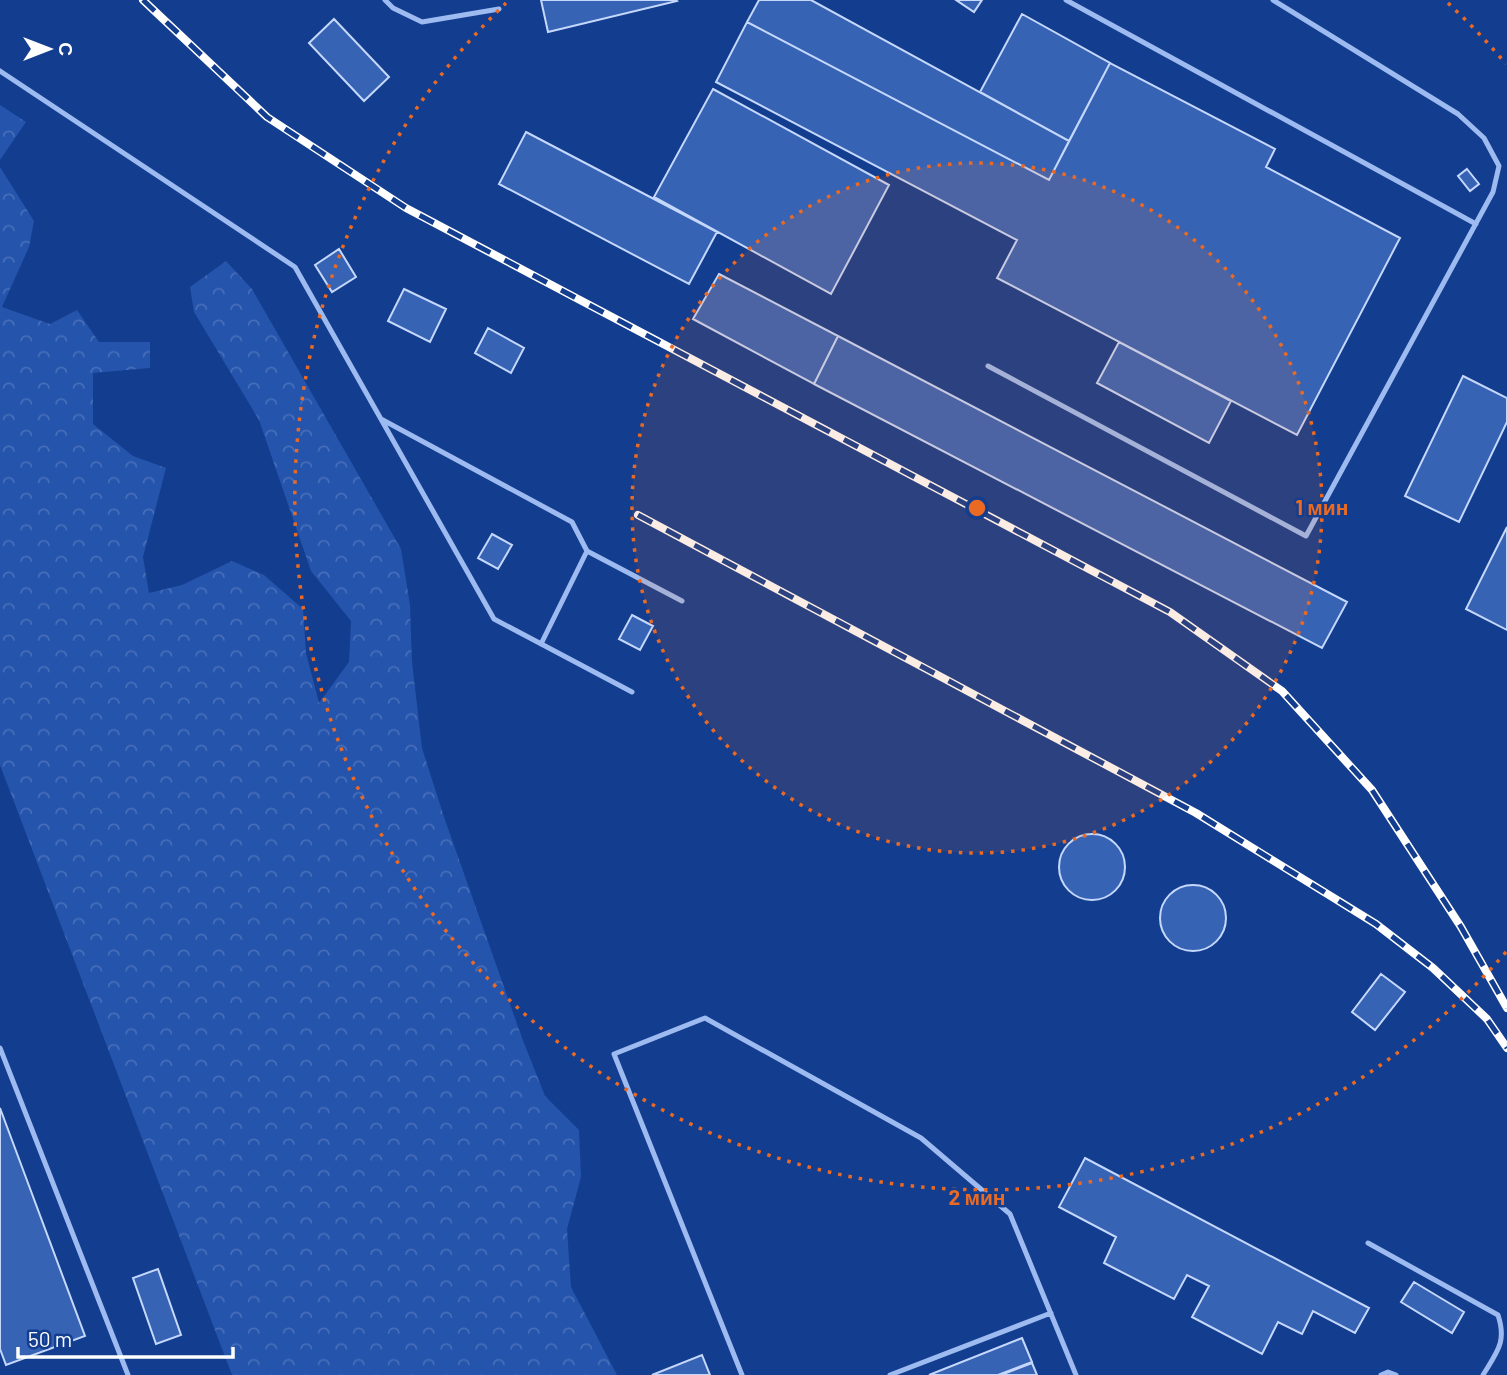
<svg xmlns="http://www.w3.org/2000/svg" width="1507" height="1375" font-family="Barlow,sans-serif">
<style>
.forest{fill:url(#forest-crowns)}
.building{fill:#3763b5;stroke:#c5d8fc;stroke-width:2}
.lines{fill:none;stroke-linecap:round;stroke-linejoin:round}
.lane{stroke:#9ebbf1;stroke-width:5}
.rail-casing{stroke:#fff;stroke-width:8}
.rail{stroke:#133d8e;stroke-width:5;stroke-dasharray:16;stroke-linecap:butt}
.ring{fill:none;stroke:#ea6a24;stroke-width:3.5;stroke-dasharray:3.5 7}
.centre{fill:#ea6a24;stroke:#133d8e;stroke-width:3.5}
.ring-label{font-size:21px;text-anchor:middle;font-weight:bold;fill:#ea6a24;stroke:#133d8e;stroke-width:5;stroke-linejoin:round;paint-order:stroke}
</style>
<defs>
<pattern id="forest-crowns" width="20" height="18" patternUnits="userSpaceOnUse" patternTransform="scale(1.75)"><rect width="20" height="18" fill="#2554ad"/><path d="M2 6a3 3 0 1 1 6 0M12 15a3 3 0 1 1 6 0" fill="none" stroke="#466eb9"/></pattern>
</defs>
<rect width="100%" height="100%" fill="#133d8e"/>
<!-- forest -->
<path class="forest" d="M0,105L26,122L0,160Z
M0,167L34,221L29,247L2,307L50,324L77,310L99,342H150V368L93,373V424L133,456L166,468L143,557L149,593L182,585L232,561L264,575L303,609L306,653L319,703L349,662L351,621L311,571L259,420L194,312L190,287L226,261L252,289L401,549L410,605L412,662L422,748L444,817L522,1038L545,1096L579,1130L581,1177L567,1229L571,1287L617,1375H232L0,765Z"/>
<!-- building -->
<path class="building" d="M541,0H676L677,1L548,32Z
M759,0H811L1069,141L1049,180L747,22Z
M956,0H982L974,12Z
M1022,14L1110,63L1069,141L980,92Z
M334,19L389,77L364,101L309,43Z
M747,22L1049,180L1110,63L1275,149L1266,167L1400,238L1297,435L997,278L1017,240L716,82Z
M713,89L889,185L831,294L654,197Z
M526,132L717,232L689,284L499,184Z
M1467,169L1479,184L1470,191L1458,176Z
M339,249L356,277L332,292L315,265Z
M719,274L838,336L814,384L693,319Z
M404,289L446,309L430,342L388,321Z
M488,328L524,348L511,373L475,353Z
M838,336L1347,602L1322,648L814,384Z
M1119,342L1231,401L1209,443L1097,383Z
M1463,376L1507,398V422L1459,522L1405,496Z
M1507,527V630L1466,609Z
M492,534L512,545L498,569L478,558Z
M632,615L653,626L640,650L619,639Z
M1059 867a33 33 0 1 1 66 0a33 33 0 1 1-66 0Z
M1160 918a33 33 0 1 1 66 0a33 33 0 1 1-66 0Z
M1381,974L1405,992L1375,1030L1352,1012Z
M0,1108L85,1336L6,1365L0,1349Z
M1085,1158L1369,1308L1355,1333L1313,1311L1302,1334L1278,1322L1262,1354L1192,1317L1209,1286L1187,1275L1174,1299L1104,1263L1116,1237L1059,1207Z
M158,1269L181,1335L156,1344L133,1278Z
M1414,1282L1464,1312L1452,1333L1401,1302Z
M1022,1338L1032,1362L998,1375H929Z
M702,1355L710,1375H652Z
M1032,1363L1037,1375H1001Z"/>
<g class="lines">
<!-- lane -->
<path class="lane" d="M385,0L393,8L422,22L499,9
M1066,0L1476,224
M0,71L295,267L494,619L632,692
M988,366L1306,536L1493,192L1499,166L1484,138L1458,114L1273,0
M381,419L572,522L587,551L541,644
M587,551L682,601
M0,1048L128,1375
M1368,1243L1498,1315C1507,1342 1497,1352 1483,1375
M742,1375L614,1054L705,1018L921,1138L1010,1214L1076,1375
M890,1375L1051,1313
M1381,1375L1388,1372L1396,1375"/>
<!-- rail casing -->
<g class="rail-casing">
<path id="rail" d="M143,0L267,117L406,208L1170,612L1282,691L1372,790L1461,927L1507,1008
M638,515L1196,813L1376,924L1433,968L1487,1019L1507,1048"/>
</g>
<!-- rail -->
<use href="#rail" class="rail"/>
</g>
<!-- distance rings -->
<circle cx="977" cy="508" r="345" fill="#ea6a24" fill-opacity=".12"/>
<g class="ring">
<circle cx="977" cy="508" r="345"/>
<path d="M1506 952A690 690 0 1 1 506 3M1448 3A690 690 0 0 1 1506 64"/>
</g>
<circle cx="977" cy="508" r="10" class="centre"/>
<g class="ring-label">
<text x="1322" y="515">1 мин</text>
<text x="977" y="1205">2 мин</text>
</g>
<!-- north arrow -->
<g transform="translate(49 49) rotate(90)" stroke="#133d8e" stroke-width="5" paint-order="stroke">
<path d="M0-5L12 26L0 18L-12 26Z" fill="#ffffff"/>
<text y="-10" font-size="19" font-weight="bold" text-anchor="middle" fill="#ffffff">С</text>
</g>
<!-- scale -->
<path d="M18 1347v10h215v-10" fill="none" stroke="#ffffff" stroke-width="3.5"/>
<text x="28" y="1347" font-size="21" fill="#ffffff" stroke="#133d8e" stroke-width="5" paint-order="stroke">50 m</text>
</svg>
